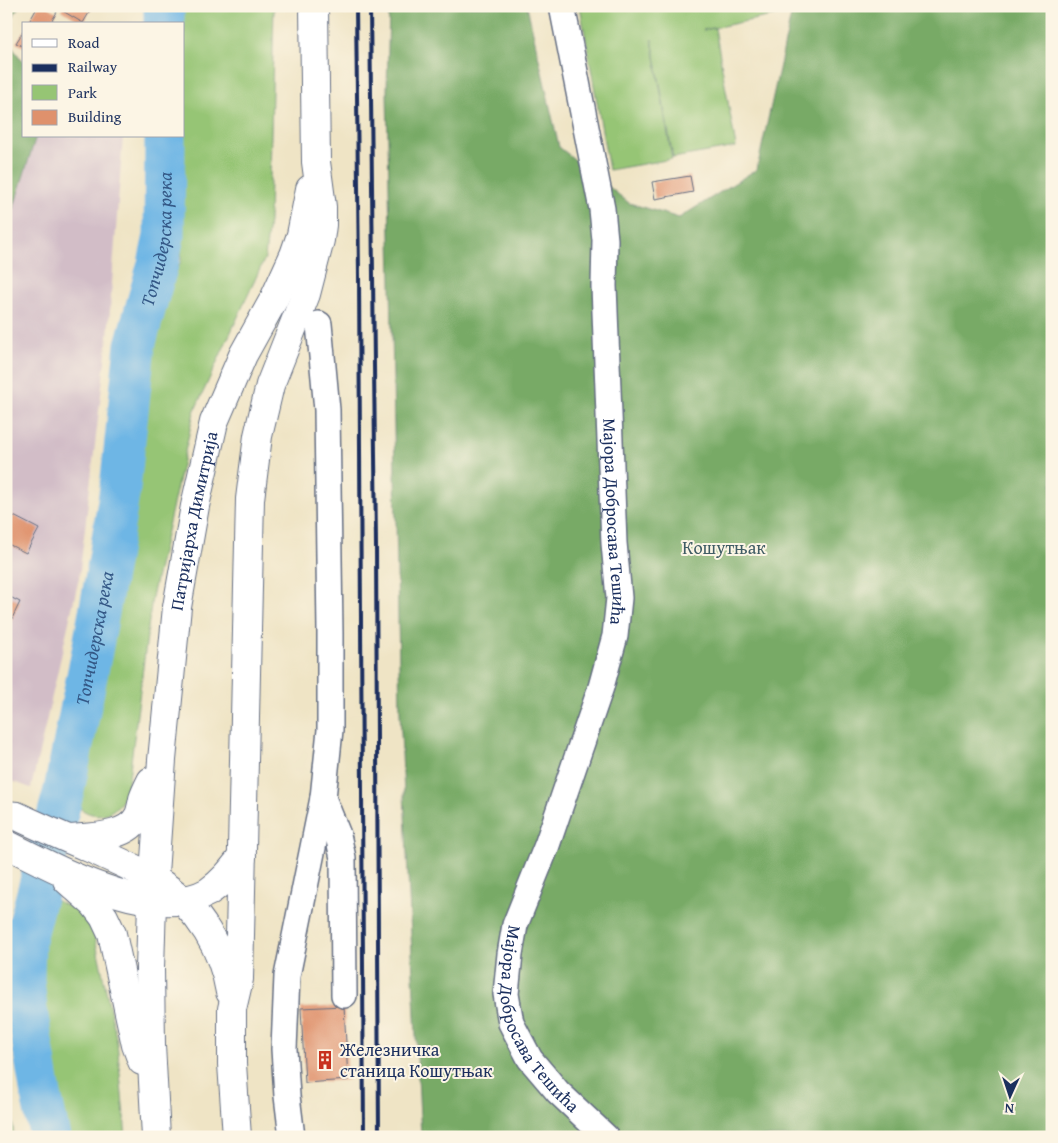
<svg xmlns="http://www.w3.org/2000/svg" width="1058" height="1143" font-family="'Gentium Book Plus',serif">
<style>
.industrial{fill:#d2bdc7}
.green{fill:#96c574;stroke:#587a69}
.forest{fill:#78aa66;stroke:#4a6c62}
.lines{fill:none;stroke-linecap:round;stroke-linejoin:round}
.stream{stroke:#6eb6e5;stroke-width:7}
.river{stroke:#6eb6e5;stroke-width:41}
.building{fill:#df916c}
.minor-casing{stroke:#656e82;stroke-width:28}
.major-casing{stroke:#656e82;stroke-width:30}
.minor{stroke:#fff;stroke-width:25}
.major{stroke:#fff;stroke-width:28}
.rail{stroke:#1b2f5e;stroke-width:4}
.labels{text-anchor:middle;stroke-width:4;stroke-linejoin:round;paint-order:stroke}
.street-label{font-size:18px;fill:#1b2f5e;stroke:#fcf5e5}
.park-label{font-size:18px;fill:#405c65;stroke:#fcf5e5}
.poi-label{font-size:18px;fill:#1b2f5e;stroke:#fcf5e5;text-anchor:start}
.water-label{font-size:19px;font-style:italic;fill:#345886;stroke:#fcf5e5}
</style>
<rect width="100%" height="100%" fill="#fcf5e5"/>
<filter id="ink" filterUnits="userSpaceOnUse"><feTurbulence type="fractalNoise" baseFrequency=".02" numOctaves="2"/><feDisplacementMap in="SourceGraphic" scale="10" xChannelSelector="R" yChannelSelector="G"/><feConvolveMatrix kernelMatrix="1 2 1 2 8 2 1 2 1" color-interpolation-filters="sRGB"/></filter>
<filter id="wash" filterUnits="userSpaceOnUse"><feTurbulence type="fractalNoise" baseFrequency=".0096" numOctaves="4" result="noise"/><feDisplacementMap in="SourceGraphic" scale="20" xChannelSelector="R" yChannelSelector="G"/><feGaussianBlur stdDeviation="1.12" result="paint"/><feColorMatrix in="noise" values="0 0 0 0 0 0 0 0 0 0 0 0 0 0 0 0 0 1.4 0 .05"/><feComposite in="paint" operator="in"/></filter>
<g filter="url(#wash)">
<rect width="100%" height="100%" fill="#efe4c5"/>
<!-- industrial -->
<path class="industrial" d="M36,136H123L108,336L79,578L31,788L6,779V232Z"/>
<!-- green -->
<path class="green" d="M181,6H274L269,221L265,258L194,412L152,597L127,793C120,806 109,818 92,814C86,813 80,808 74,805L118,600L153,337L160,308L181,261V136H184V24H181Z
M580,6H787V13L703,30L715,28L736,147L673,158L652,39L672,159L609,170Z
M49,897L77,911L88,922L95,938L117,1042L126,1137H64L47,1059L35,985L36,960Z
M6,1068L14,1136V1137H6Z"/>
<!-- forest -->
<path class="forest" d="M6,6H19L8,25L6,36Z
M389,6H527L559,147L629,203L679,218L757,169L793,6H1052V1137H421L400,713L387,92Z
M6,39L24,63V136H36L6,232Z"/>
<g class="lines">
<!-- stream -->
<path class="stream" d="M11,920L24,965"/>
<!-- river -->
<g class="river">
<path d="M164,6V24"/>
<path id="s1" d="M50,1137L41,1095L27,1010L24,980L25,939L64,790L92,651L109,558L120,488L135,345L158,264L164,236L165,136"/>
</g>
</g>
<g id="blocks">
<!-- building -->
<path class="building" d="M38,6H47L57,12L50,24H28Z
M63,6H93L83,23L61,10Z
M24,30V47L16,43Z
M690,176L693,192L655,199L652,182Z
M6,512L39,529L26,553L6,543Z
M6,595L20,602L6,631Z
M344,1006L348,1080L305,1083L301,1008Z"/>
</g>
</g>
<g filter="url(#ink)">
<use href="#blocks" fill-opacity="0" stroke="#656e82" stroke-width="1"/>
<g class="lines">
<!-- minor casing -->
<g class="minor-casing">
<g id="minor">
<path id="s2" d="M562,6L602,209L605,240L604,286L614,543L619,598L615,636L601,687L547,845L515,925L510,954L506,994L511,1023L530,1059L558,1092L606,1137"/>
<path d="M323,798L338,835L343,858L344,995"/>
<path d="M292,1137L287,1096L284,1049L287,976L323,798L330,730V633L327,410L319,324"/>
</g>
</g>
<!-- major casing -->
<g class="major-casing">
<g id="major">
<path d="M6,815L17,816C42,828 68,839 94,850C117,861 141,870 163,885C199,909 223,950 230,992"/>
<path d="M70,839C92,837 128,838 139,815C141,810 142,804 143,799C145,793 148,787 151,781"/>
<path d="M6,844C57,869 153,923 208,892C222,883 232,870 242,857"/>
<path d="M67,880L94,904L104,917L112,934L136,1045L142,1061"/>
<path id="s3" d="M156,1137L151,1045L150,969L152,902L162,760L177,607L195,506L214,422L243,355L274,299L294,255L301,235L310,189"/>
<path d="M237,1137L232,1064V1009L239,979L250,499L258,436L270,385L306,294L320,240L322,225V207L316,162L314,6"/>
</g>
</g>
<!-- minor -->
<use href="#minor" class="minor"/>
<!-- major -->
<use href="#major" class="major"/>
<!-- rail -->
<path class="rail" d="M356,6L359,276L364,1137
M370,6L376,545L379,1137"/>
</g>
</g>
<!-- icons -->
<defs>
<g id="building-bare" transform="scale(1.5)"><path d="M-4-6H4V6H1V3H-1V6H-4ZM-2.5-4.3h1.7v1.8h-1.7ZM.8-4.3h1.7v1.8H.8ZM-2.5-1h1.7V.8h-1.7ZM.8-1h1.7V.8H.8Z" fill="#c8321e" stroke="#fcf5e5" stroke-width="2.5" paint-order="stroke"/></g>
</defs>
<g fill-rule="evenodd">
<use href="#building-bare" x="325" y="1060"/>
</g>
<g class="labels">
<!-- street labels -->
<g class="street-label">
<text dy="6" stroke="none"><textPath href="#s3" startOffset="619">Патријарха Димитрија</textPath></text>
<text dy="6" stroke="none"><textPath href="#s2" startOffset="520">Мајора Добросава Тешића</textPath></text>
<text dy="6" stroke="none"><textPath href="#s2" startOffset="1045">Мајора Добросава Тешића</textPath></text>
</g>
<!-- park labels -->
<g class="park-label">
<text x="724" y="554">Кошутњак</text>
</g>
<!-- poi labels -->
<g class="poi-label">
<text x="340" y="1056">Железничка<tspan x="340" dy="21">станица Кошутњак</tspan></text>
</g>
<!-- water labels -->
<g class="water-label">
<text dy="7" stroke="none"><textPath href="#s1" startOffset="914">Топчидерска река</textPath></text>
<text dy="7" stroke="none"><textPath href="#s1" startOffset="509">Топчидерска река</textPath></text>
</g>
</g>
<!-- margin -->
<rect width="1058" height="1143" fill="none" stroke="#fcf5e5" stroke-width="25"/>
<!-- legend -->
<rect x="22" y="22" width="162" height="115" fill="#fcf5e5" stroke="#a2a6af"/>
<rect x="32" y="39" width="25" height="8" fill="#ffffff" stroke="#a2a6af"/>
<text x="68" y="48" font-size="15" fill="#1b2f5e">Road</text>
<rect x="32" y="64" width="25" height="8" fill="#1b2f5e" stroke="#a2a6af"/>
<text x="68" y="72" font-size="15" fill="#1b2f5e">Railway</text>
<rect x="32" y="85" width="25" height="15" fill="#96c574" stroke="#a2a6af"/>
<text x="68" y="98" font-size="15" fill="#1b2f5e">Park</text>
<rect x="32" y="110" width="25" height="15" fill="#df916c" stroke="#a2a6af"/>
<text x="68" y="122" font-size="15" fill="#1b2f5e">Building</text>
<!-- north arrow -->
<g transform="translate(1010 1096) rotate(183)" stroke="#fcf5e5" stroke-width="4" paint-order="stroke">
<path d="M0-4L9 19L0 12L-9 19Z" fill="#1b2f5e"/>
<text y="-8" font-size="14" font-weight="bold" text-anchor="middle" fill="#1b2f5e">N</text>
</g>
</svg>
